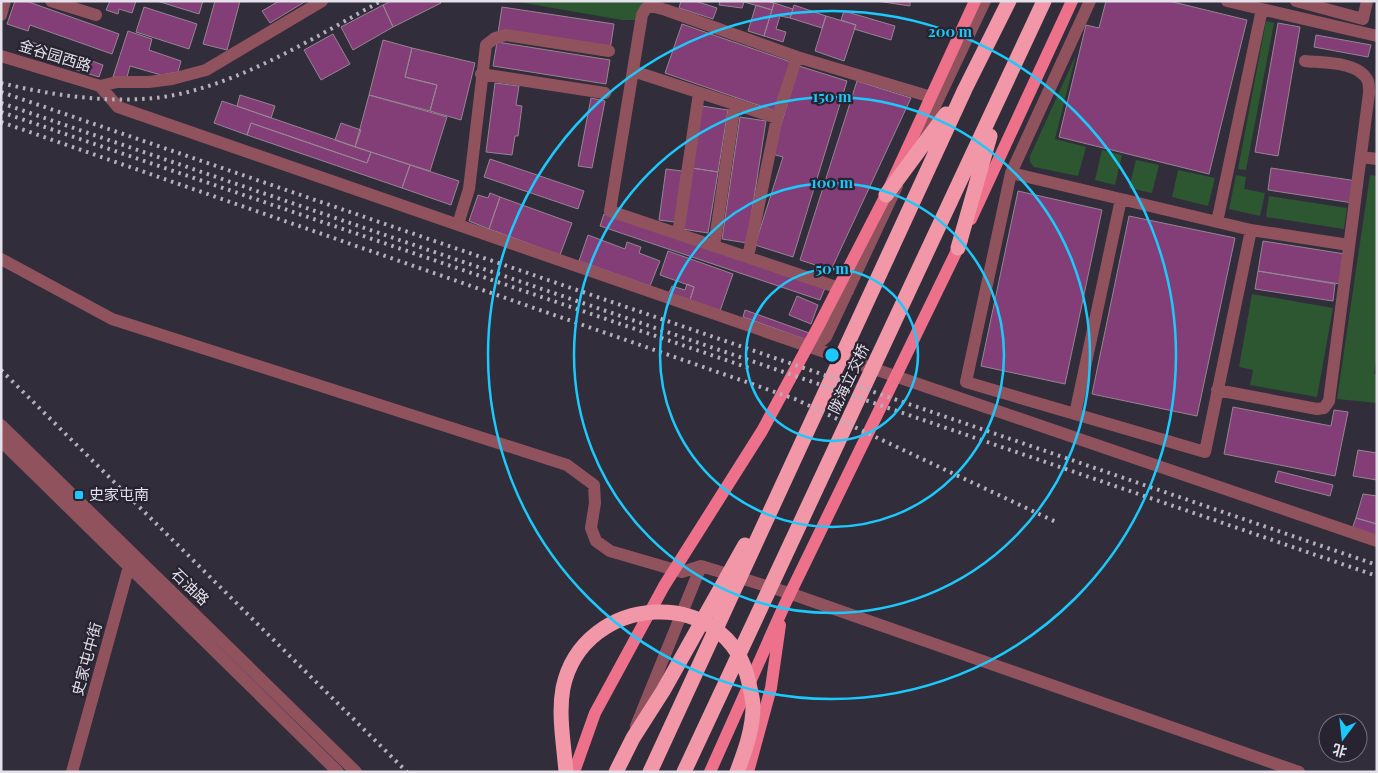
<svg xmlns="http://www.w3.org/2000/svg" width="1378" height="773" font-family="'Playfair Display','Noto Sans SC',serif">
<style>
.green{fill:#2c5731}
.building{fill:#833e78;stroke:#958591}
.lines{fill:none;stroke-linecap:round;stroke-linejoin:round}
.minor{stroke:#90535e;stroke-width:12}
.major{stroke:#ed718b;stroke-width:12}
.highway{stroke:#f197a7;stroke-width:15}
.rail{stroke:#b4b1bc;stroke-width:4;stroke-dasharray:2.5 5;stroke-linecap:butt}
.ring{fill:none;stroke:#1cc9fc;stroke-width:2.5}
.poi-dot{fill:#1cc9fc;stroke:#272330;stroke-width:2}
.labels{text-anchor:middle;stroke-width:4.5;stroke-linejoin:round;paint-order:stroke}
.street-label{font-size:15px;fill:#e4e1eb;stroke:#272330}
.poi-label{font-size:15px;fill:#e4e1eb;stroke:#272330;text-anchor:start}
.centre{fill:#1cc9fc;stroke:#272330;stroke-width:2.5}
.ring-label{font-size:15px;text-anchor:middle;font-weight:bold;fill:#1cc9fc;stroke:#272330;stroke-width:4.5;stroke-linejoin:round;paint-order:stroke}
</style>
<rect width="100%" height="100%" fill="#312d3b"/>
<!-- green -->
<path class="green" d="M513,1H664L662,14L648,11L640,20H622Z
M1266,21L1274,23L1246,170L1238,169Z
M1076,55L1055,139L1086,147L1078,176L1034,167L1030,162V156Z
M1102,150L1122,155L1115,185L1095,180Z
M1136,160L1159,165L1152,193L1129,188Z
M1178,170L1215,178L1208,206L1172,197Z
M1236,175L1246,177L1244,189L1265,193L1260,216L1229,209Z
M1370,175L1377,176V354L1374,374L1377,375V403L1337,399Z
M1269,196L1347,208L1344,229L1266,217Z
M1252,294L1333,308L1317,397L1250,385L1253,370L1239,367Z"/>
<!-- building -->
<path class="building" d="M15,1H26L119,34L112,54L30,25L28,31L7,24Z
M110,1H136L132,13L119,9L118,14L106,10Z
M157,1H203L199,14Z
M215,1H240L227,50L203,44Z
M279,1H306L270,23L262,11Z
M391,1H440L441,3L393,27L383,5Z
M681,1H695L717,8L713,19L679,8Z
M720,1H766L774,3L772,10L744,2L742,8L719,5Z
M877,1H910V6Z
M1106,1H1169L1247,20L1209,174L1059,137L1086,25L1099,28Z
M774,3L793,9L790,18L780,16L776,29L786,32L783,42L764,36Z
M383,5L393,27L353,50L341,27Z
M756,5L772,10L764,36L748,31Z
M794,5L826,16L822,28L790,18Z
M144,7L197,24L189,49L136,32Z
M502,7L614,24L610,50L498,33Z
M844,11L895,26L891,40L854,29L856,25L841,20Z
M826,16L856,25L844,61L815,51Z
M1278,23L1300,27L1278,156L1255,152Z
M682,24L791,62L775,111L665,73Z
M128,31L152,39L149,50L181,61L178,72L161,75L130,66L127,77H113Z
M333,34L350,64L321,80L304,50Z
M1316,35L1371,45L1368,57L1314,47Z
M383,40L412,48L405,77L437,85L430,111L369,95Z
M28,41L81,57L77,70L24,53Z
M497,42L610,60L606,84L493,66Z
M412,48L475,63L461,120L430,111L437,85L405,77Z
M81,57L103,65L99,77L77,70Z
M799,66L847,81L793,257L755,245L783,157L772,154Z
M857,81L911,98L831,270L800,260Z
M495,83L519,86L516,105L522,106L518,136H515L512,155L486,152Z
M240,95L275,106L271,118L237,106Z
M369,95L447,117L430,171L355,147Z
M591,98L605,101L592,168L578,166Z
M222,101L371,152L367,163L251,123L247,135L214,123Z
M702,106L728,110L718,172L692,168Z
M740,117L766,121L747,243L722,239Z
M251,123L367,163L371,152L410,165L402,188L247,135Z
M341,123L361,130L355,147L335,140Z
M490,159L584,191L578,209L484,177Z
M410,165L459,181L451,205L402,188Z
M692,168L718,172L708,233L682,229Z
M1271,168L1357,181L1353,203L1268,190Z
M666,169L682,171L675,222L659,220Z
M1018,191L1102,210L1065,384L981,366Z
M490,193L500,197L489,229L469,221L478,195L488,198Z
M500,197L572,223L560,255L489,229Z
M604,214L825,288L820,300L600,226Z
M1129,216L1235,238L1197,416L1092,394Z
M588,235L625,249L627,242L641,247L639,253L660,261L650,286L579,261Z
M1263,241L1345,254L1340,284L1258,271Z
M668,251L733,274L720,311L690,300L694,287L660,275Z
M1258,271L1335,284L1333,301L1255,289Z
M687,284L694,287L690,300L669,293L672,286L685,290Z
M797,296L818,305L811,324L789,315Z
M745,310L812,334L810,341L743,317Z
M1233,407L1331,426L1334,410L1348,412L1335,476L1224,454Z
M1358,450L1377,453V480L1353,476Z
M1278,471L1333,485L1330,496L1275,482Z
M1363,494L1377,496V524L1356,518Z
M1356,518L1377,524V537L1352,529Z"/>
<g class="lines">
<!-- minor -->
<path class="minor" d="M51,1L96,15
M1090,1L1011,173L966,382L1205,452L1251,230
M1227,1L1377,36
M1296,1L1363,19L1367,1
M1,15L5,1
M1,56L100,86
M633,71L777,118
M481,74L605,93
M100,86L118,107L813,348L826,337L897,186
M100,86L117,82H149L172,79L206,70L322,1
M915,148L985,1
M1361,157L1377,159
M1011,173L1251,230L1349,245
M1217,222L1262,9
M458,224L469,189L486,45L495,38L506,35L609,51
M678,234L699,93
M714,246L735,104
M748,257L777,118L797,57
M1,259L112,319L567,465L594,485L595,503L591,528L596,541L610,551L682,572L701,566L789,593L1299,772
M848,291L610,211L642,15L646,8L651,6L666,10L797,57L938,99
M813,348L1377,541
M1217,390L1317,409L1324,408L1329,401L1369,93C1369,89 1369,84 1368,81C1359,61 1322,63 1305,61
M1075,414L1121,199
M1,425L356,772
M1,441L338,772
M636,726L701,566
M72,772L129,566L133,561"/>
<!-- major -->
<path class="major" d="M971,219L1072,1
M574,772L595,713L664,586L762,431L817,329L886,195L975,1
M710,772L784,606L962,240
M748,772L771,688L780,625"/>
<!-- highway -->
<path class="highway" d="M886,195L946,114
M958,248L990,136
M566,772C564,745 558,715 563,688C583,592 728,583 749,683C750,690 753,698 753,706C753,729 745,751 737,772
M616,772L633,738L663,691L745,545
M650,772L965,89L1009,1
M684,772L1044,1"/>
<!-- rail -->
<path class="rail" d="M1,83C51,95 104,103 155,98C231,90 315,37 381,1
M1,92L1377,565
M1,103L1377,576
M1,112L752,369
M1,122L795,399L1056,522
M1,370L407,772"/>
</g>
<!-- distance rings -->
<g class="ring">
<circle cx="832" cy="355" r="86"/>
<circle cx="832" cy="355" r="172"/>
<circle cx="832" cy="355" r="258"/>
<circle cx="832" cy="355" r="344"/>
</g>
<!-- markers -->
<rect class="poi-dot" x="74" y="490" width="10" height="10" rx="2.5"/>
<g class="labels">
<!-- street labels -->
<g class="street-label">
<text transform="translate(55 56) rotate(17)" y="5">金谷园西路</text>
<text transform="translate(849 379) rotate(-65)" y="5">陇海立交桥</text>
<text transform="translate(190 587) rotate(44)" y="5">石油路</text>
<text transform="translate(87 659) rotate(-75)" y="5">史家屯中街</text>
</g>
<!-- poi labels -->
<g class="poi-label">
<text x="89" y="500">史家屯南</text>
</g>
</g>
<circle cx="832" cy="355" r="8" class="centre"/>
<g class="ring-label">
<text x="950" y="37">200 m</text>
<text x="832" y="102">150 m</text>
<text x="832" y="188">100 m</text>
<text x="832" y="274">50 m</text>
</g>
<!-- border -->
<rect width="1378" height="773" fill="none" stroke="#e4e1eb" stroke-width="5"/>
<!-- north arrow -->
<g transform="translate(1343 738) rotate(195)"><circle r="24" fill="#272330" stroke="#736f7b"/>
<path d="M0-4L9 19L0 12L-9 19Z" fill="#1cc9fc"/>
<text y="-8" font-size="14" font-weight="bold" text-anchor="middle" fill="#e4e1eb">北</text>
</g>
</svg>
